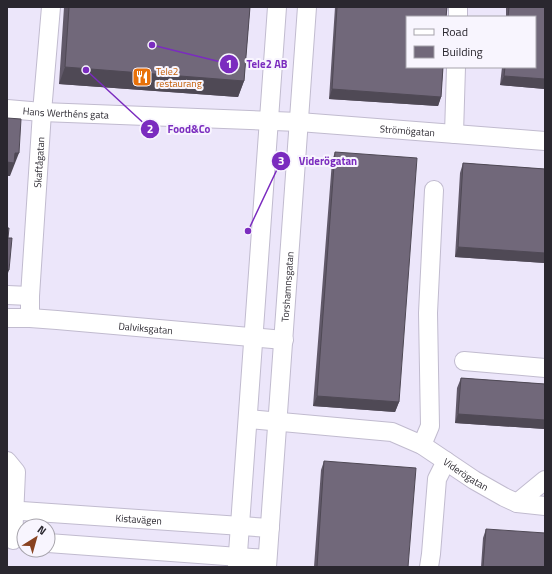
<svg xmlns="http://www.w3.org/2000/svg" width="552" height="574" font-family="'Titillium Web',sans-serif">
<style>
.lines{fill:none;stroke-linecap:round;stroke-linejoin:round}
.minor-casing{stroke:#c1bbcf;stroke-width:20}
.minor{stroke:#fff;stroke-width:18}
.wall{fill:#615969}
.shaded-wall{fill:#4f4955}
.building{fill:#71687a;stroke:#4f4955}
.labels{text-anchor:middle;stroke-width:4;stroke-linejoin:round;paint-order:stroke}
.food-label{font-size:10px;fill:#c56008;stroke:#f8f5fe;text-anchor:start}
.street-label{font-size:10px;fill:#2a272f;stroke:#f8f5fe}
.leader{fill:none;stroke:#7b2cbf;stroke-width:1.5}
.callout-dot{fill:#7b2cbf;stroke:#f8f5fe;stroke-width:1.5}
.mark-label{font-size:12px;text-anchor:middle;font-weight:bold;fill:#fff}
.callout-label{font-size:11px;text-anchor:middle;font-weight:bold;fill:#7b2cbf;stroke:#f8f5fe;stroke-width:4;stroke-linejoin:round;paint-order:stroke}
</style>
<rect width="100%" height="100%" fill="#ece6fa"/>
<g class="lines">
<!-- minor casing -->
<g class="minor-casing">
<g id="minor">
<path d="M458,17V7"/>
<path id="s1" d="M7,109L42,112L299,122L545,141"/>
<path d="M454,134L456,67"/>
<path d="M7,295L30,296"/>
<path id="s2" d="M7,318H30L57,320L284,340"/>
<path id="s3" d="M30,318V296L42,112L51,7"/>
<path d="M464,361L545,368"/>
<path id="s4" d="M248,419L392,432L422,445L474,480L504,497L517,503L545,506"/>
<path d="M422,445L430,426L428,313L434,190"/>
<path d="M7,461L16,472L13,540"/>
<path d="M517,503L545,480"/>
<path id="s5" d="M7,510L270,528"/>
<path d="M48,543L267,559"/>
<path d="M237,567L277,7"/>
<path id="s6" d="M267,567L307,7"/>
<path d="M429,567L431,554L437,479L446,461"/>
</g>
</g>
<!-- minor -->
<use href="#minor" class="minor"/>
</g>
<!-- wall -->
<path class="wall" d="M64,7H250L244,81L238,97L59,84Z
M335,7H447L441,97L438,106L329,99Z
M506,7H545V89L500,85L502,67H535V17H506Z
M335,152L399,402L395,412L313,406L332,161Z
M463,163L545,169V263L455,257L460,173Z
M461,378L545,384V429L455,423L457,388Z
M324,461L408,567H314L321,470Z
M486,529L545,567H481L483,538Z"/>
<!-- shaded-wall -->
<path class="shaded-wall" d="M65,67L244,81L238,97L59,84Z
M504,76L545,79V89L500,85Z
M332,89L441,97L438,106L329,99Z
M15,153H19L10,176H7V162Z
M458,247L545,253V263L455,257Z
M7,270H9L7,276Z
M317,396L399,402L395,412L313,406Z
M458,414L545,420V429L455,423Z"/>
<!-- building -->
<path class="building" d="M69,7H250L244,81L65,67Z
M337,7H447L446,17H407V67H443L441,97L332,89Z
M509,7H545V79L504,76L505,67H535V17H508Z
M7,118L21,119L19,153H15L14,163L7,162Z
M335,152L417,158L399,402L317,396Z
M463,163L545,169V253L458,247Z
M7,228H9L8,238H12L9,270H7Z
M461,378L545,384V420L458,414Z
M324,461L416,468L408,567H317Z
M486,529L545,533V567H483Z"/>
<!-- icons -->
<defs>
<g id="restaurant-square" transform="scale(1)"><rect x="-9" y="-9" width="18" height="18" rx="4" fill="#e8710a" stroke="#f8f5fe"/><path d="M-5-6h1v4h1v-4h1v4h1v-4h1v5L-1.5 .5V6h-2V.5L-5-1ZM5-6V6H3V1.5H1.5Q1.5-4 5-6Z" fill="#fff"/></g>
</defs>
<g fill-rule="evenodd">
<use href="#restaurant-square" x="142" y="77"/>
</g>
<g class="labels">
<!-- food labels -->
<g class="food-label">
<text x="156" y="75">Tele2<tspan x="156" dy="12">restaurang</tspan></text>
</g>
<!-- street labels -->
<g class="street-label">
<text dy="4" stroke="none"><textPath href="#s1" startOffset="59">Hans Werthéns gata</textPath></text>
<text dy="4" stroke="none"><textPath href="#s1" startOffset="401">Strömögatan</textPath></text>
<text dy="4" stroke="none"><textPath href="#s3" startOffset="156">Skaftågatan</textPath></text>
<text dy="4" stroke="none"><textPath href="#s6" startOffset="281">Torshamnsgatan</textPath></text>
<text dy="4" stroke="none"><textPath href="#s2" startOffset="139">Dalviksgatan</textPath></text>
<text dy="4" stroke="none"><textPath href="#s4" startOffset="230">Viderögatan</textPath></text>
<text dy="4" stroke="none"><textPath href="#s5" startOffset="132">Kistavägen</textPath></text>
</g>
</g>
<!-- callouts -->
<path class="leader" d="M152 45L229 64M86 70L150 129M248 231L281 161"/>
<g class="callout-dot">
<circle cx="152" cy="45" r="4"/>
<circle cx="86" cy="70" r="4"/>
<circle cx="248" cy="231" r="4"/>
<circle cx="229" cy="64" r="10"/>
<circle cx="150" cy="129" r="10"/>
<circle cx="281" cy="161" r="10"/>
</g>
<g class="mark-label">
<text x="229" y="68">1</text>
<text x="150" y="133">2</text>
<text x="281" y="165">3</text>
</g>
<g class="callout-label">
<text x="267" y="68">Tele2 AB</text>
<text x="189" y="133">Food&amp;Co</text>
<text x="328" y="165">Viderögatan</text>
</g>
<!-- border -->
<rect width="552" height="574" fill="none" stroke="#2a272f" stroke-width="16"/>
<!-- legend -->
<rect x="406" y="16" width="130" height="52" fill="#f8f5fe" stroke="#a6a3ab"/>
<rect x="414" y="29" width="20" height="6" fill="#ffffff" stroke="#a6a3ab"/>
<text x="442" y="36" font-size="12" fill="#2a272f">Road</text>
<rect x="414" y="46" width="20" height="12" fill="#71687a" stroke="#a6a3ab"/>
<text x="442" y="56" font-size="12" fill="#2a272f">Building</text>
<!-- north arrow -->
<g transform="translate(36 538) rotate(37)"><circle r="19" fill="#f8f5fe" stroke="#a6a3ab"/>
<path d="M0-3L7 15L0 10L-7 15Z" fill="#894220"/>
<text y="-6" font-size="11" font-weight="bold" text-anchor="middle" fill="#2a272f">N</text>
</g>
</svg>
